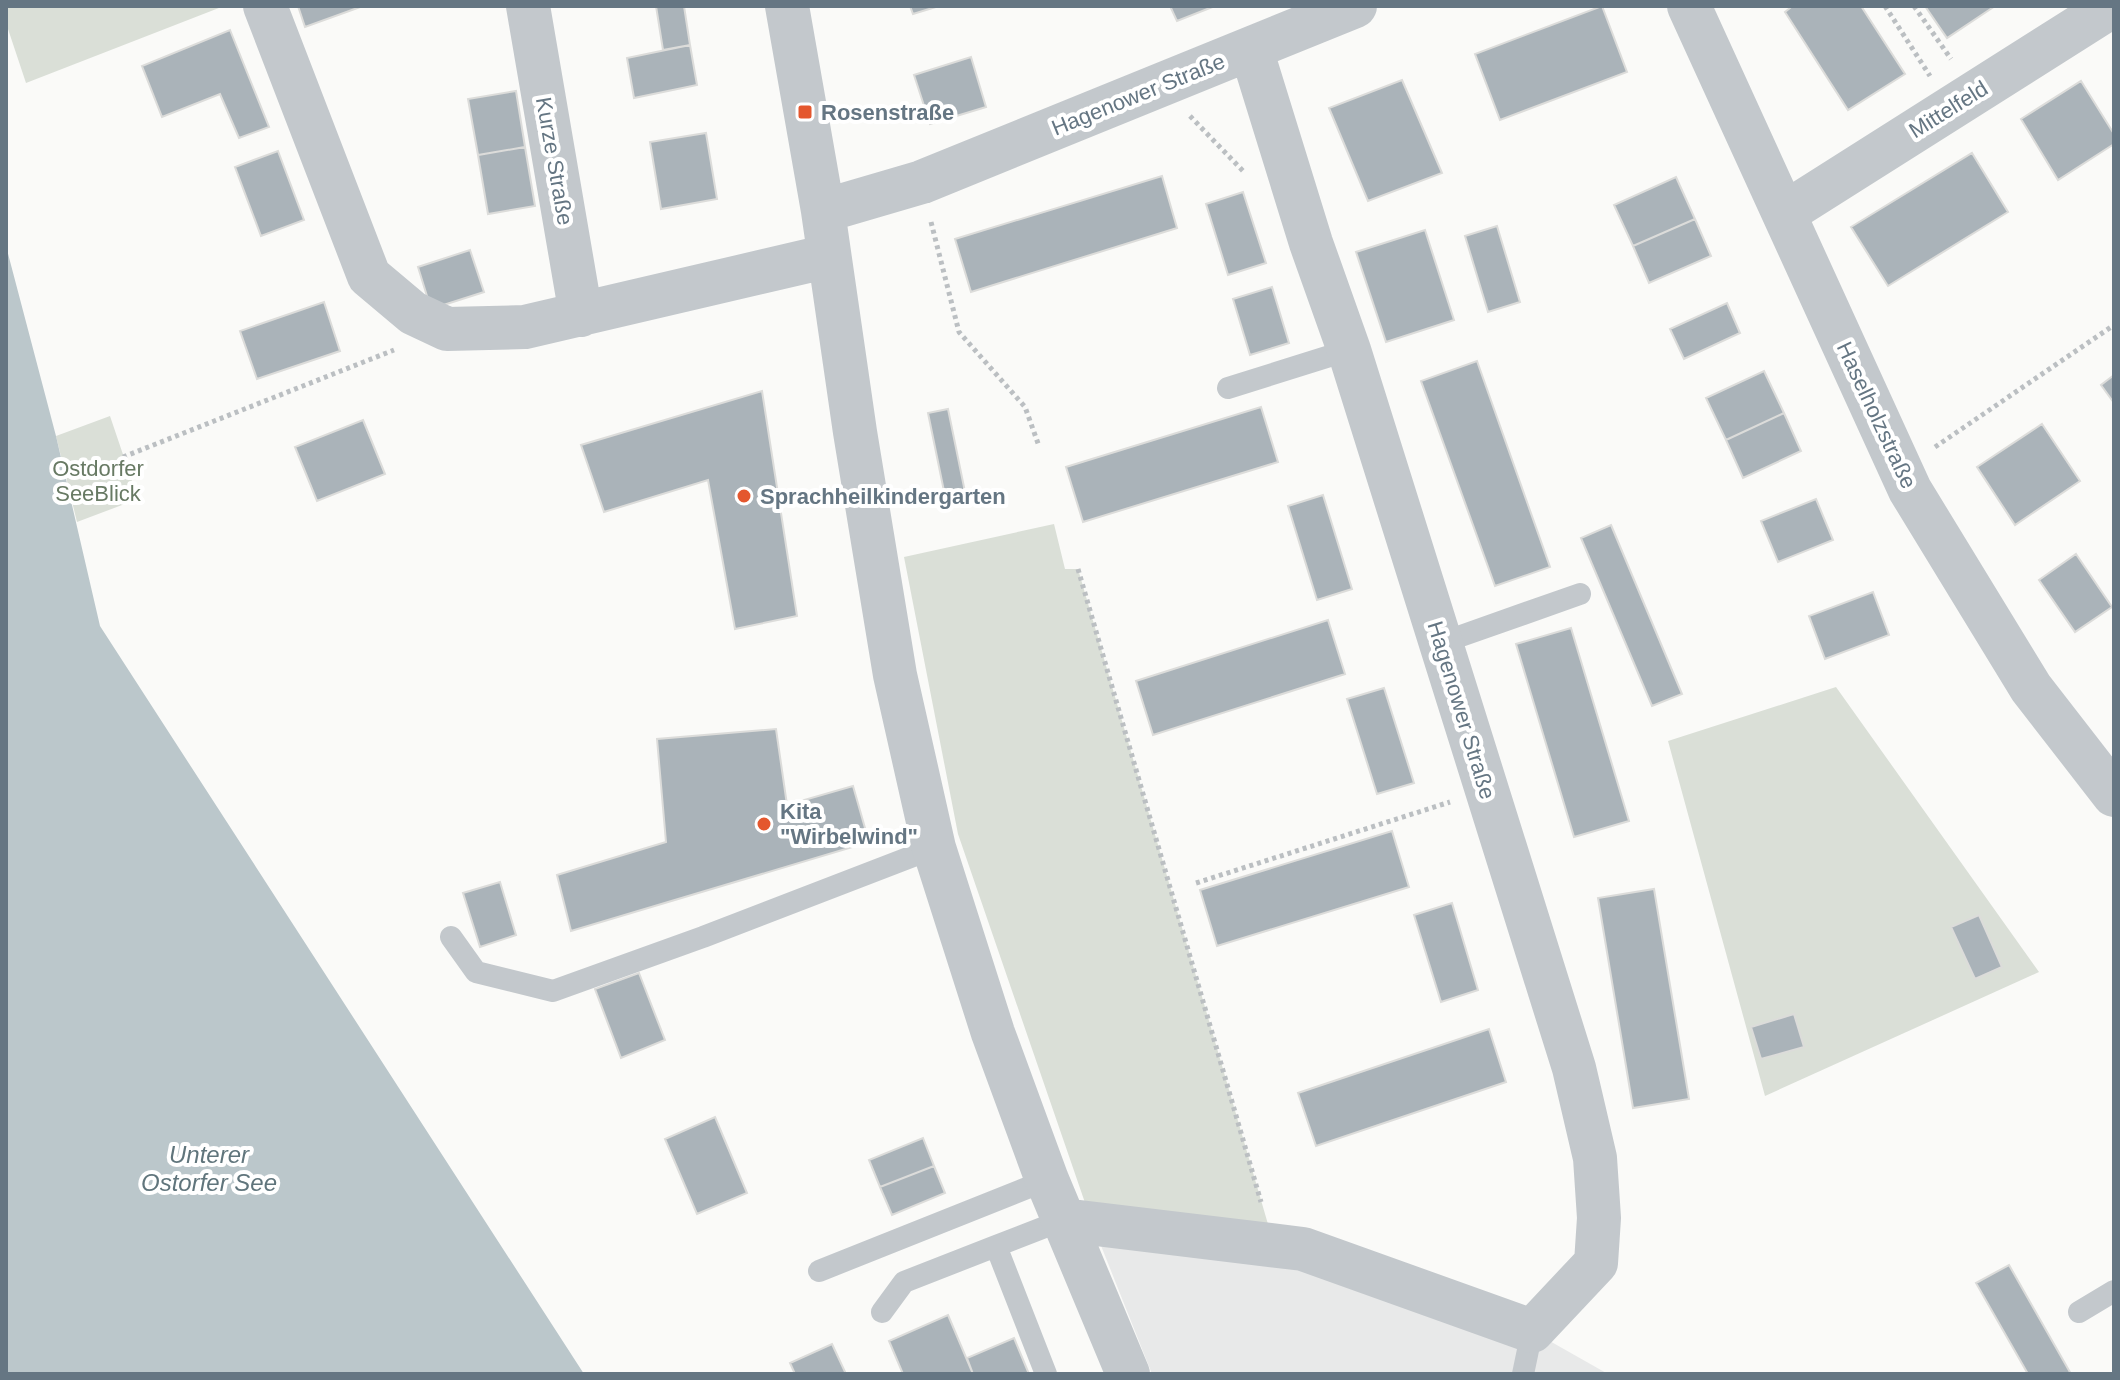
<svg xmlns="http://www.w3.org/2000/svg" width="2120" height="1380" font-family="Helvetica,sans-serif">
<style>
.built{fill:#e8e9e9}
.green{fill:#dadfd7}
.water{fill:#bbc7cb}
.building{fill:#aab3b9;stroke:#dcdcda;stroke-width:2}
.lines{fill:none;stroke-linecap:round;stroke-linejoin:round}
.path{stroke:#bbbfc2;stroke-width:5;stroke-dasharray:4 4;stroke-linecap:butt}
.service{stroke:#c3c8cc;stroke-width:22}
.minor{stroke:#c3c8cc;stroke-width:44}
.poi-dot{fill:#e4572e;stroke:#fff;stroke-width:3}
.labels{text-anchor:middle;stroke-width:8;stroke-linejoin:round;paint-order:stroke}
.street-label{font-size:22px;fill:#657683;stroke:#fff}
.poi-label{font-size:22px;font-weight:bold;fill:#657683;stroke:#fff;text-anchor:start}
.park-label{font-size:22px;fill:#687a64;stroke:#fff}
.water-label{font-size:24px;font-style:italic;fill:#60757c;stroke:#fff}
</style>
<rect width="100%" height="100%" fill="#fafaf8"/>
<!-- built -->
<path class="built" d="M1092,1223L1303,1249L1532,1331L1608,1374H1152Z"/>
<!-- green -->
<path class="green" d="M6,6H224L26,83L6,23Z
M110,416L138,499L77,522L56,436Z
M1054,524L1065,569H1078L1274,1245L1092,1223L958,834L904,557Z
M1836,687L2039,972L1765,1096L1668,741Z"/>
<!-- water -->
<path class="water" d="M6,246L56,436L100,626L584,1374H6Z"/>
<!-- building -->
<path class="building" d="M298,6H363L305,27Z
M656,6H684L690,45L663,50Z
M910,6H939L913,14Z
M1170,6H1215L1177,21Z
M1602,6L1627,72L1500,120L1475,54Z
M1788,6H1861L1905,74L1848,110L1785,12L1790,8Z
M1925,6H1995L1947,38Z
M230,30L269,127L239,138L220,94L162,117L142,66Z
M690,45L697,85L634,98L627,58Z
M971,57L986,107L930,124L914,75Z
M1402,80L1442,173L1368,201L1329,108Z
M2081,81L2114,134V144L2058,180L2021,119Z
M516,91L525,147L478,155L468,99Z
M706,133L717,199L661,209L650,142Z
M525,147L535,206L488,214L478,155Z
M278,151L304,220L261,236L235,167Z
M1972,153L2008,212L1888,286L1851,227Z
M1162,176L1177,228L971,292L955,239Z
M1676,177L1695,219L1633,246L1614,205Z
M1243,192L1266,263L1228,275L1206,204Z
M1695,219L1711,256L1649,283L1633,246Z
M1497,226L1520,302L1488,312L1465,236Z
M1425,230L1454,320L1386,342L1356,252Z
M470,250L484,292L431,309L418,267Z
M1272,287L1289,343L1250,355L1233,299Z
M324,302L340,351L257,379L240,331Z
M1727,303L1740,333L1684,359L1670,329Z
M1477,361L1550,567L1495,586L1421,381Z
M1764,371L1784,413L1726,440L1706,398Z
M2114,375V403L2101,385Z
M762,391L797,616L735,629L708,480L604,512L581,445Z
M1261,407L1278,462L1083,522L1066,467Z
M948,409L965,492L945,496L928,413Z
M1784,413L1801,451L1743,478L1726,440Z
M363,420L385,474L317,501L295,447Z
M2042,424L2080,481L2015,525L1977,467Z
M1323,495L1352,589L1317,600L1288,506Z
M1816,499L1833,540L1778,562L1761,521Z
M1611,525L1682,694L1652,706L1581,538Z
M2076,554L2112,607L2075,632L2039,580Z
M1873,592L1889,635L1825,659L1809,616Z
M1328,620L1345,674L1153,735L1136,681Z
M1571,628L1629,821L1574,837L1516,644Z
M1384,688L1414,783L1377,794L1347,699Z
M776,729L787,805L853,786L869,842L571,931L557,875L666,842L657,739Z
M1392,831L1409,887L1217,946L1200,890Z
M500,882L516,935L480,947L463,893Z
M1654,889L1689,1099L1633,1108L1598,898Z
M1452,903L1478,990L1441,1002L1414,915Z
M1979,915L2002,967L1975,979L1951,927Z
M639,973L665,1040L621,1058L595,989Z
M1794,1014L1804,1047L1761,1059L1751,1027Z
M1489,1029L1506,1082L1316,1146L1298,1093Z
M715,1117L747,1193L697,1214L665,1139Z
M923,1138L934,1166L880,1187L869,1160Z
M934,1166L945,1193L892,1215L880,1187Z
M2009,1265L2071,1374H2028L1976,1283Z
M948,1315L973,1374H903L889,1341Z
M1014,1338L1029,1374H973L967,1358Z
M832,1344L846,1374H795L790,1363Z"/>
<g class="lines">
<!-- path -->
<path class="path" d="M1885,6L1930,76
M1914,6L1951,59
M1190,116L1244,172
M931,222L959,332L1025,407L1039,446
M1935,447L2114,325
M123,457L394,350
M1078,569L1261,1202
M1196,883L1450,802"/>
<!-- service -->
<path class="service" d="M1228,388L1349,350
M1441,643L1580,594
M451,937L476,972L553,991L703,937L934,848
M819,1271L1047,1180
M882,1312L904,1282L996,1246
M2079,1312L2114,1291
M1046,1374L996,1246L1063,1220
M1523,1374L1532,1331"/>
<!-- minor -->
<path class="minor" d="M265,6L369,276L413,313L447,329L525,327L829,256
M528,6L581,315
M787,6L823,211L855,432L895,675L934,848L993,1033L1047,1180L1128,1374
M1689,6L1910,490L2031,688L2114,795
M823,211L922,182L1355,6
M1785,213L2112,6
M1063,1220L1303,1249L1532,1331L1596,1263L1599,1218L1595,1158L1574,1068L1349,350L1311,243L1251,49"/>
</g>
<!-- markers -->
<g class="poi-dot">
<rect x="797" y="104" width="16" height="16" rx="4"/>
<circle cx="744" cy="496" r="8"/>
<circle cx="764" cy="824" r="8"/>
</g>
<g class="labels">
<!-- street labels -->
<g class="street-label">
<text transform="translate(1138 94) rotate(-22)" y="8">Hagenower Straße</text>
<text transform="translate(1948 109) rotate(-32)" y="8">Mittelfeld</text>
<text transform="translate(555 161) rotate(80)" y="8">Kurze Straße</text>
<text transform="translate(1877 415) rotate(65)" y="8">Haselholzstraße</text>
<text transform="translate(1462 710) rotate(73)" y="8">Hagenower Straße</text>
</g>
<!-- poi labels -->
<g class="poi-label">
<text x="821" y="120">Rosenstraße</text>
<text x="760" y="504">Sprachheilkindergarten</text>
<text x="780" y="819">Kita<tspan x="780" dy="25">"Wirbelwind"</tspan></text>
</g>
<!-- park labels -->
<g class="park-label">
<text x="98" y="476">Ostdorfer<tspan x="98" dy="25">SeeBlick</tspan></text>
</g>
<!-- water labels -->
<g class="water-label">
<text x="209" y="1163">Unterer<tspan x="209" dy="28">Ostorfer See</tspan></text>
</g>
</g>
<!-- border -->
<rect width="2120" height="1380" fill="none" stroke="#657683" stroke-width="16"/>
</svg>
